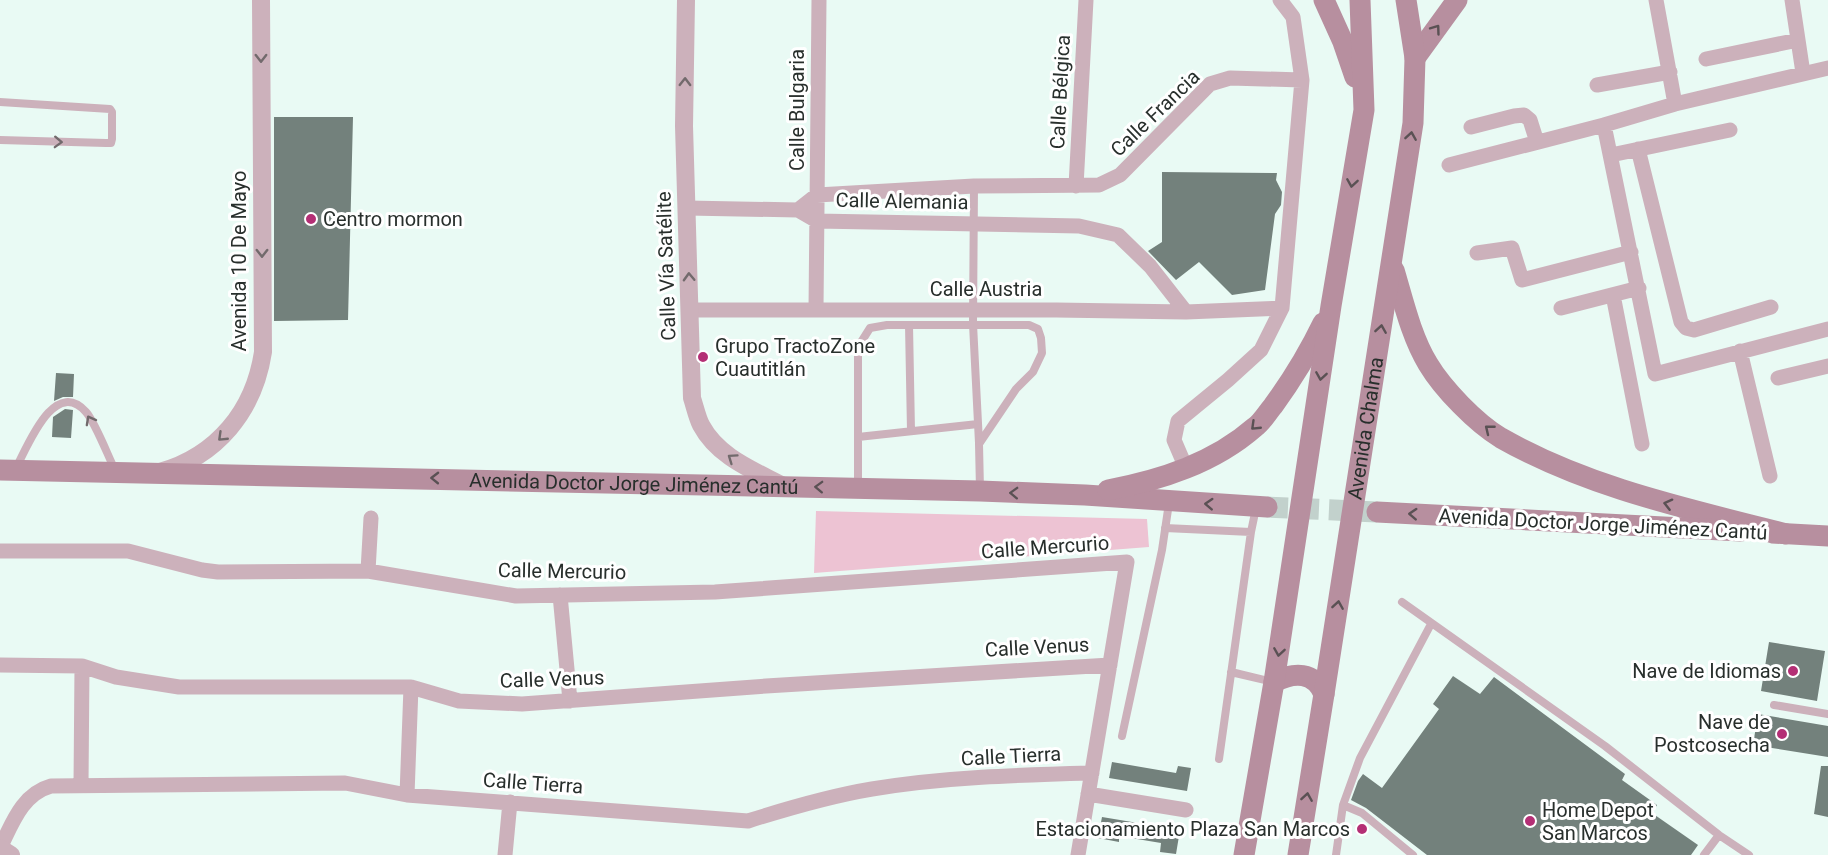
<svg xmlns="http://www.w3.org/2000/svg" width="1828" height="855" font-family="Roboto,sans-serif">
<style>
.green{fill:#edc3d3}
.building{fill:#73817c}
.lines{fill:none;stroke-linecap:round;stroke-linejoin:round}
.secondary-tunnel{stroke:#c2d1cc;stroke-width:21;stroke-dasharray:21 10;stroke-linecap:butt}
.service{stroke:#ccb1bb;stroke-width:8}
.minor{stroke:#ccb1bb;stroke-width:15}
.tertiary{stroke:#ccb1bb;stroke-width:18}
.secondary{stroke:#b78f9f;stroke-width:21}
.oneway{stroke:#5a5154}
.oneway2{stroke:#726a6c}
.poi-dot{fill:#b42f75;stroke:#fff;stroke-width:2}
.labels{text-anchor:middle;stroke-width:6;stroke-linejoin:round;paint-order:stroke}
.street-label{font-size:20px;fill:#282f2c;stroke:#fff}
.poi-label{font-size:20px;fill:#282f2c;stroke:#fff;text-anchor:start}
</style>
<rect width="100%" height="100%" fill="#e9faf4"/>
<!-- green -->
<path class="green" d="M816,511L1147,519L1149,547L814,573Z"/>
<!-- building -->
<path class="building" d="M274,117H353L348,320L274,321Z
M1162,172L1277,173L1276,180L1282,192L1281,205L1275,214L1265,290L1232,295L1199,262L1176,280L1148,251L1162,242Z
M56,373L74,374L73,397H63L54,401Z
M65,409L73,410L71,438L52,437L53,417Z
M1769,642L1825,651L1817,701L1761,691Z
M1453,676L1480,694L1494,677L1625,774L1622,780L1657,805L1652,813L1698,845L1691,855H1427L1366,808L1351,800L1358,781L1363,774L1382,788L1439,709L1433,704Z
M1758,714L1828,726V757L1753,745Z
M1112,762L1176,773L1178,766L1191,768L1187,791L1109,778Z
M1821,766H1828V817L1814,814Z
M1102,817L1180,830L1176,854L1160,852L1161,843L1119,836V842L1098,838Z"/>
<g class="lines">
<!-- secondary-tunnel -->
<path class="secondary-tunnel" d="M1267,507L1377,512"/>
<!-- service -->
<path class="service" d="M0,102L110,109L112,112V139L111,143H106L0,140
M974,186L973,324L979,443
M909,325L911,431
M858,437L978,424
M16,468C27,448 54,376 86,412C95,422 108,456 115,470
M858,487V347L870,328L887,325H1029L1038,329L1041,338L1042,353L1033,372L1016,389L979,444L980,490
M1165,528L1251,532L1256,508
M1402,602L1605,746L1719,835L1749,855
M1231,672L1273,682
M1774,705L1828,714
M1122,736L1162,550L1169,503
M1219,759L1251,532
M1343,805L1360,758L1431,624
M1336,855L1343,805L1362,813L1413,855
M1704,855L1719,835"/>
<!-- minor -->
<path class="minor" d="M1656,0L1675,104
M1792,0L1803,73
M1706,59L1798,40
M1828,68L1675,104L1604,125L1655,374L1828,329
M1597,85L1670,72
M1471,127L1514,116L1524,115L1530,120L1537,142
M1638,149L1681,322L1686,328L1694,330L1771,307
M1611,155L1730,130
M1449,165L1604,125
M1076,186L1086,0
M687,208L798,210L817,221L1079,226L1118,235L1150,266L1186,312
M798,210L817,195L974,186L1099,185L1120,175L1210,84L1230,78L1302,80
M1477,253L1512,248L1522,280L1631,252
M1613,295L1642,444
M1561,308L1639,288
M816,309L819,0
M690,310H1056L1186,312L1282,308
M1740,351L1770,476
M1778,378L1828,366
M1186,468L1174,440L1178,421L1228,380L1261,350L1282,308L1302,80L1293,17L1280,0
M0,551H128L202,570L218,572L368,571L516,596L715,592L1127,562L1078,855
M368,571L371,518
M560,595L570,701
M0,665L82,666L116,677L179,687H411L459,701L522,704L766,686L1110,665
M81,785L82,666
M1088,794L1186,810
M407,795L411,687
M0,848C12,824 22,794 51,786L345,783L407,795L748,821C789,808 830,796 872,789C945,777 1019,775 1092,773
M505,855L510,802"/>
<!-- tertiary -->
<path class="tertiary" d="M686,0L684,126L692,398C695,407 697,417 701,425C718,457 753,470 783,486
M160,472C217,456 254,411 263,352L261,0
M0,848L11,855"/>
<!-- secondary -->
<g class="secondary">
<path d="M1324,0L1343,42L1355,77"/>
<path d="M1415,58L1457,0"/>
<path d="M1394,270C1403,300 1411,336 1428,364C1443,389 1476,423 1501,438C1589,488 1689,509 1786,534"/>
<path id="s1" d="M0,470L980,491L1085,495L1267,507"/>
<path d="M1108,490C1161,480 1214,463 1255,427C1262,422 1267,413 1273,406C1292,380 1309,352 1323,323"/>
<path d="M1377,512L1741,531"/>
<path d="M1772,533L1828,536"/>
<path d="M1274,682C1294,672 1314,671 1324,694"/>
<path d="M1244,855L1274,682L1331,306L1364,110L1360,0"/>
<path id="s2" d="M1298,855L1324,694L1413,123L1415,58L1406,0"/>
</g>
</g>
<!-- one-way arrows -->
<defs><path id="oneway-chevron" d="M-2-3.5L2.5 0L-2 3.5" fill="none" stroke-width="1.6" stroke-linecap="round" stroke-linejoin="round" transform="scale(1.5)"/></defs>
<g class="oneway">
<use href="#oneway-chevron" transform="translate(1436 29) rotate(-54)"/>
<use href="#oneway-chevron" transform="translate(1411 136) rotate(-81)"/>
<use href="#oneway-chevron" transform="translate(1352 183) rotate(99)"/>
<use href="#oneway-chevron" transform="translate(1381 329) rotate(-81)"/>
<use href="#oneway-chevron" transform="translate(1321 376) rotate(99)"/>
<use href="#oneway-chevron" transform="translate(1255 426) rotate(136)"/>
<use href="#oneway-chevron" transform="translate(1489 429) rotate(-141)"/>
<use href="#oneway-chevron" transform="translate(435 478) rotate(-179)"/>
<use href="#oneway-chevron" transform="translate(819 487) rotate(-178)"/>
<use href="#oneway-chevron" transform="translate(1014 493) rotate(-178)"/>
<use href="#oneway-chevron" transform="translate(1209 504) rotate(-177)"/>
<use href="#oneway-chevron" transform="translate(1668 504) rotate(-166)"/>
<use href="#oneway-chevron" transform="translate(1413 514) rotate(-177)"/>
<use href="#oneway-chevron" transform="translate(1338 605) rotate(-81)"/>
<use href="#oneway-chevron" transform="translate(1279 652) rotate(99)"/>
<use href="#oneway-chevron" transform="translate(1307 797) rotate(-81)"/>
</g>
<g class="oneway2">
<use href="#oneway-chevron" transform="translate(261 58) rotate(90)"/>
<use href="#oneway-chevron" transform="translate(685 82) rotate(-89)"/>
<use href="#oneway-chevron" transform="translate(58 142) rotate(2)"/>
<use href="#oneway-chevron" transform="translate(262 253) rotate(90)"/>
<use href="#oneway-chevron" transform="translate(689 277) rotate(-92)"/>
<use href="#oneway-chevron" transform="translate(90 420) rotate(-119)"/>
<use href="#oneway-chevron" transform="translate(222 437) rotate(136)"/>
<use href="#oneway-chevron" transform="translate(732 458) rotate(-145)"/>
</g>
<!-- markers -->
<g class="poi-dot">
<circle cx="311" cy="219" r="6"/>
<circle cx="703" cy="357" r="6"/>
<circle cx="1793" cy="671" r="6"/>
<circle cx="1782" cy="734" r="6"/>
<circle cx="1530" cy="821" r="6"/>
<circle cx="1362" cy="829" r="6"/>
</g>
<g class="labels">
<!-- street labels -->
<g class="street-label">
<text transform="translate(1060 92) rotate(-87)" y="7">Calle Bélgica</text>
<text transform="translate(797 110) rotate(-90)" y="7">Calle Bulgaria</text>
<text transform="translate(1155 113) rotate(-44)" y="7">Calle Francia</text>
<text transform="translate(902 201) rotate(1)" y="7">Calle Alemania</text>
<text transform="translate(239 261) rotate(-90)" y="7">Avenida 10 De Mayo</text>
<text transform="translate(666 266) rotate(-92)" y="7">Calle Vía Satélite</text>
<text x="986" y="296">Calle Austria</text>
<text dy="7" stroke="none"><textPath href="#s2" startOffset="432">Avenida Chalma</textPath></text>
<text dy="7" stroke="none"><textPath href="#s1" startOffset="634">Avenida Doctor Jorge Jiménez Cantú</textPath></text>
<text transform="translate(1603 524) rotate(3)" y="7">Avenida Doctor Jorge Jiménez Cantú</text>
<text transform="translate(1045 547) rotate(-4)" y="7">Calle Mercurio</text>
<text transform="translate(562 571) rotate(1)" y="7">Calle Mercurio</text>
<text transform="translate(1037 647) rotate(-3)" y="7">Calle Venus</text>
<text transform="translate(552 679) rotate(-2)" y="7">Calle Venus</text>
<text transform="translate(1011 756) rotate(-3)" y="7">Calle Tierra</text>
<text transform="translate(533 783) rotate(4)" y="7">Calle Tierra</text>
</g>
<!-- poi labels -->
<g class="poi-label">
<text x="323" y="226">Centro mormon</text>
<text x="715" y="353">Grupo TractoZone<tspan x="715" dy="23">Cuautitlán</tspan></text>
<text x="1781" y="678" text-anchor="end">Nave de Idiomas</text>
<text x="1770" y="729" text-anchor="end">Nave de<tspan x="1770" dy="23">Postcosecha</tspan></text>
<text x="1542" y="817">Home Depot<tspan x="1542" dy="23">San Marcos</tspan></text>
<text x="1350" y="836" text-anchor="end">Estacionamiento Plaza San Marcos</text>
</g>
</g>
</svg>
